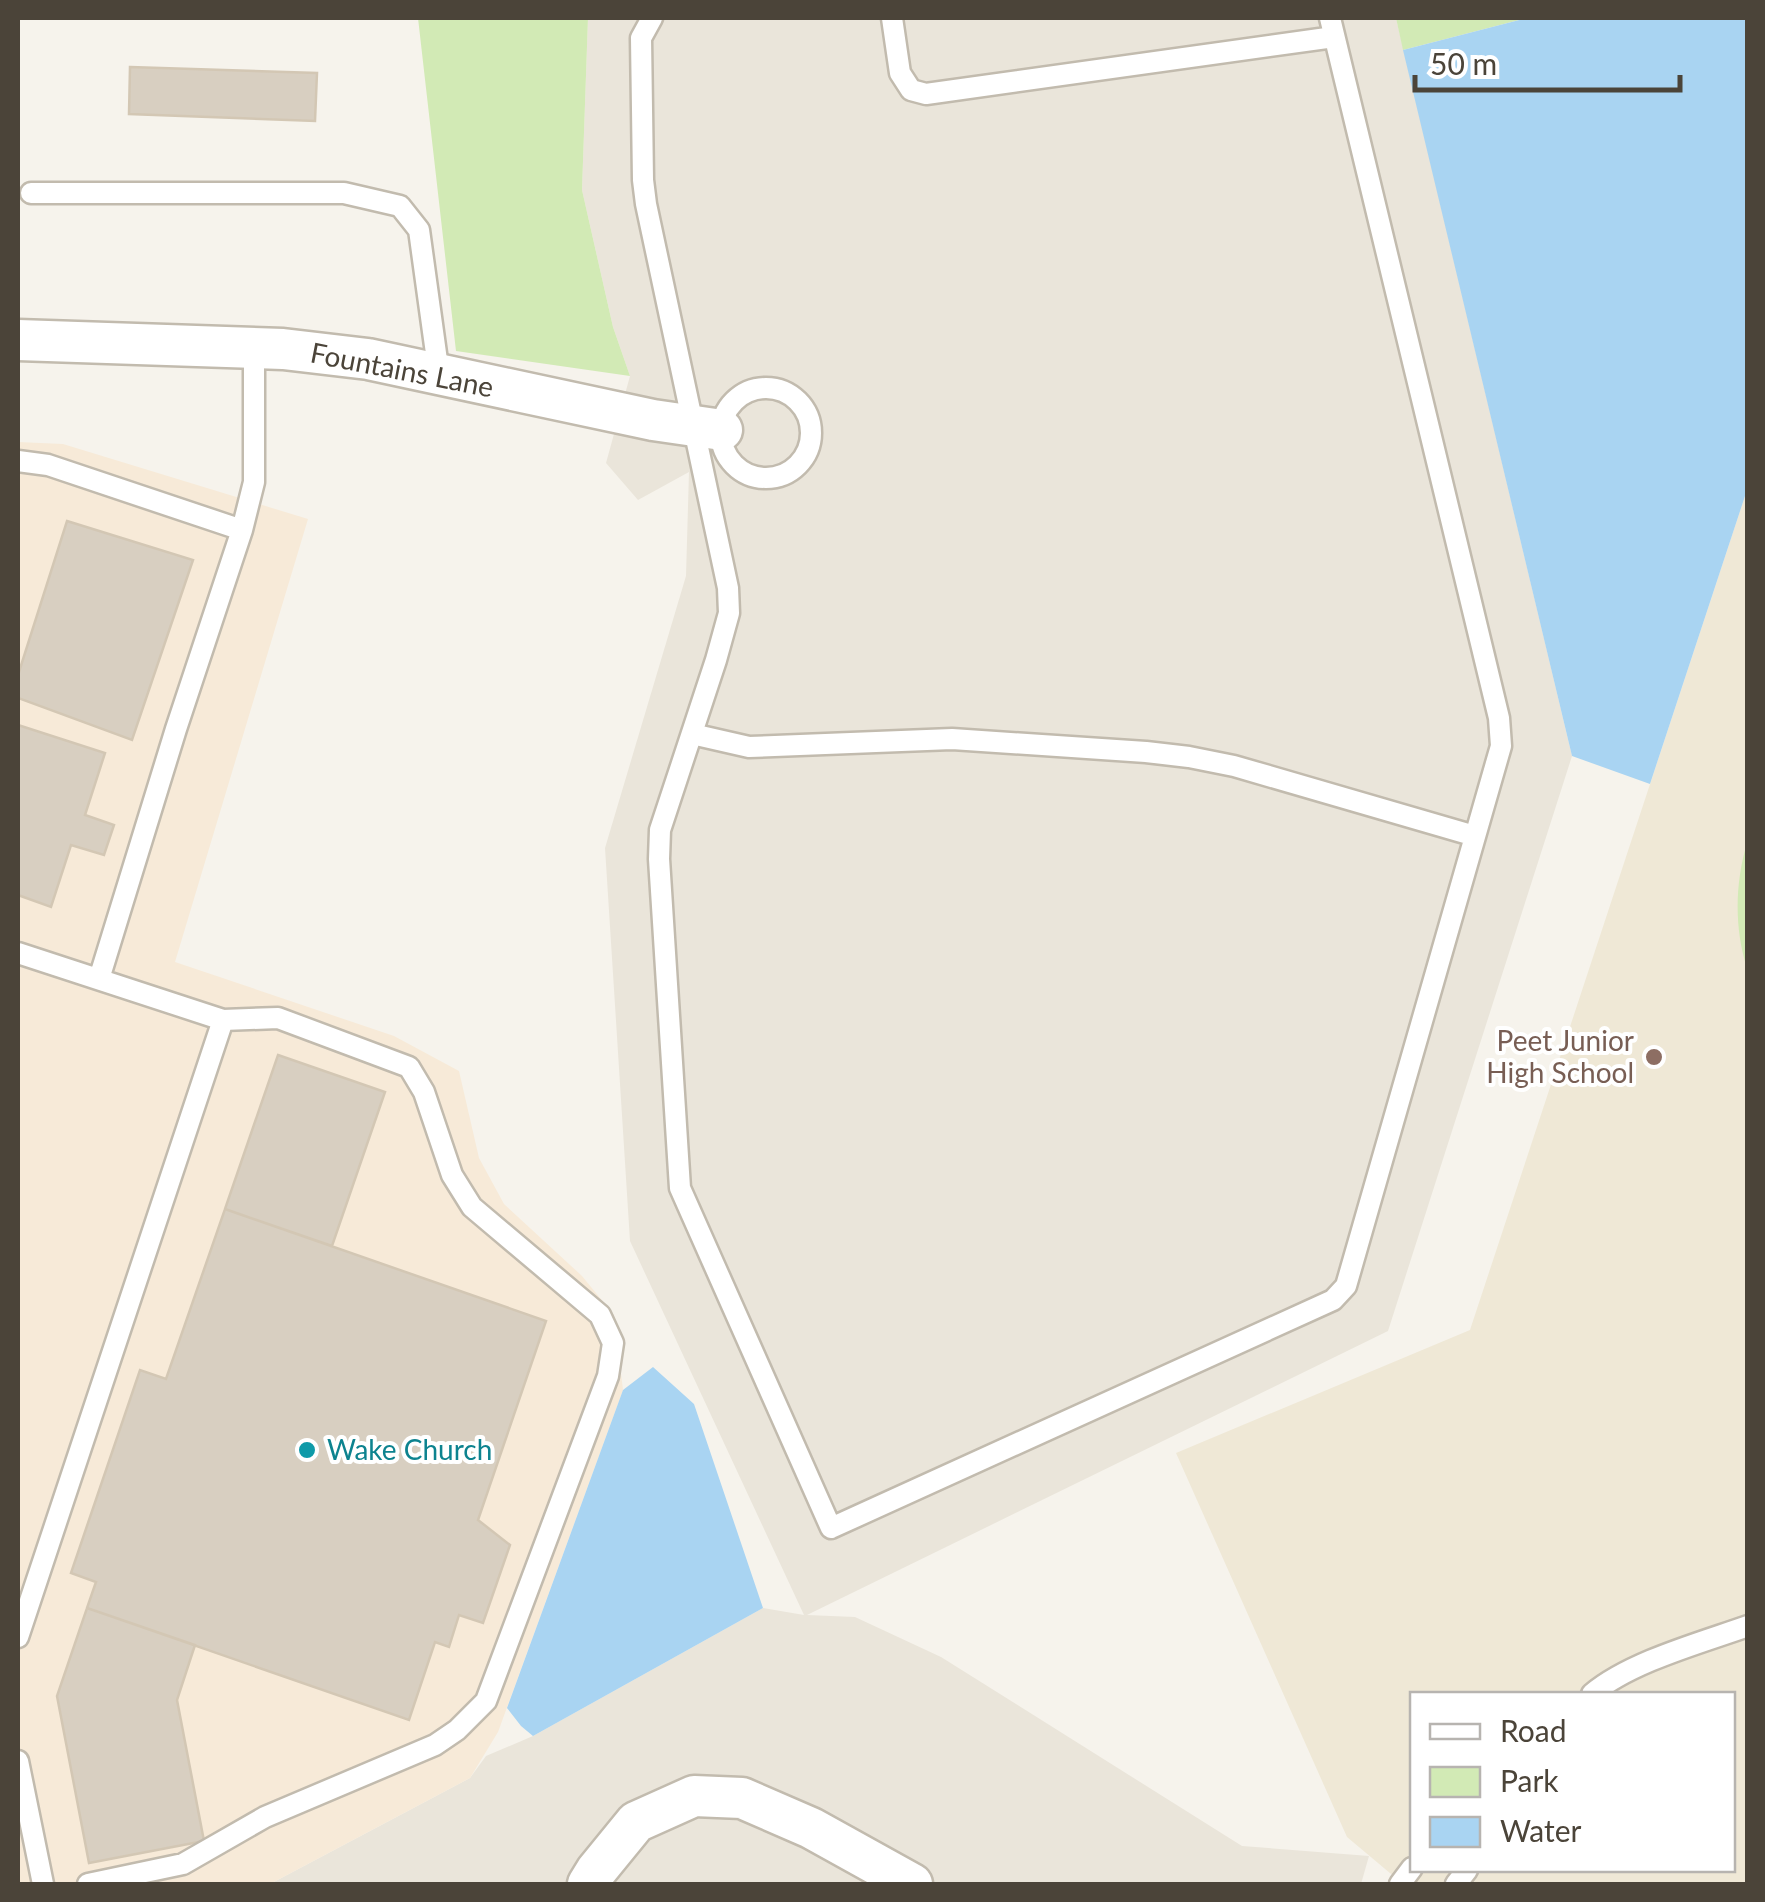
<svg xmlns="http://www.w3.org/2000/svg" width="1765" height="1902" font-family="Lato,sans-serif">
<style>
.residential{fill:#eae5da}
.commercial{fill:#f7ead8}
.education{fill:#efe8d6;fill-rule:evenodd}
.green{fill:#d2eab5}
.water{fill:#a9d4f2}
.building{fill:#d8cfc1;stroke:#d3c7b4;stroke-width:2.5}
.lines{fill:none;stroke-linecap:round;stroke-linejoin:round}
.service-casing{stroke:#c2bbae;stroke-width:25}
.minor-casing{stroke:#c2bbae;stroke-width:45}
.service{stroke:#fff;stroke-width:20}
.minor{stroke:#fff;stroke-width:40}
.education-dot{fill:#8d6e63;stroke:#fff;stroke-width:4}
.culture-dot{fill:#0f9aa8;stroke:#fff;stroke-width:4}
.labels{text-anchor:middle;stroke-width:8;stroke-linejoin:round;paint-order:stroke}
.street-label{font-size:28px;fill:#4b4439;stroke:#fff}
.education-label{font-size:28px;fill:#785e54;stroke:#fff;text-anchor:end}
.culture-label{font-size:28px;fill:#0d838f;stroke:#fff;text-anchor:start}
</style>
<rect width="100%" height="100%" fill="#f6f3ec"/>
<!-- residential -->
<path class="residential" d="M588,18H1396L1572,756L1388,1331L807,1615L855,1617L941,1657L1242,1846L1369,1856L1361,1884H270L470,1778L486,1756L533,1736L763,1608L804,1615L630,1241L605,848L686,576L689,472L638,500L606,463L630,376L613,327L582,190Z"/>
<!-- commercial -->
<path class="commercial" d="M18,442L63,444L308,519L175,962L394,1036L459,1071L479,1158L504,1204L582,1276L614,1315L623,1390L498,1732L470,1778L270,1884H18Z"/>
<!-- education -->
<path class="education" d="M1747,490V1884H1403L1347,1837L1176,1453L1470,1330ZM1412,1694H1732V1870H1412Z"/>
<!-- green -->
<path class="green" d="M418,18H588L582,190L613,327L630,376L456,351Z
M1396,18H1527L1403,50Z
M1747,843L1748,968H1747C1734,928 1735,883 1747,843Z"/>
<!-- water -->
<path class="water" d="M1527,18H1747V490L1650,784L1572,756L1403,50Z
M653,1367L694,1404L763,1608L533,1736L521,1726L507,1708L623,1390Z"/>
<!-- building -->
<path class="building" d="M130,67L317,73L315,121L129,114Z
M67,521L193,560L132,740L18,698V675Z
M18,725L105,753L85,815L114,825L104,855L71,845L51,907L18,895Z
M278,1055L385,1092L332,1246L225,1209Z
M225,1209L546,1321L478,1520L510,1545L483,1623L459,1615L449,1647L435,1642L409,1720L87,1608L96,1582L71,1573L140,1370L166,1379Z
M87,1608L195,1645L177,1700L204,1841L89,1863L57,1696Z"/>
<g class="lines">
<!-- service casing -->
<g class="service-casing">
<path id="service" d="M652,18L641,38L643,180L646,204L728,588L729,613L716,660L660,830L659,859L680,1188L831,1528L1333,1300L1346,1286L1501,746L1499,718L1330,18
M892,18L900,73L911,90L926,94L1334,37
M31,193H344L400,206L419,230L439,375
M721 433a45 45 0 1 1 90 0a45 45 0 1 1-90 0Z
M18,461L48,465L242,530L254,482V348
M692,734L749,747L952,739L1146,752L1189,757L1234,766L1475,836
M18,953L223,1020L278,1018L409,1067L424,1092L452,1175L472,1207L600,1315L613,1343L608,1376L486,1701L457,1730L435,1745L265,1817L183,1864L88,1884
M99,979L176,729L242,530
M18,1637L223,1020
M1592,1694C1630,1662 1700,1643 1748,1626
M18,1761L43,1884
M1400,1884L1412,1868
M1456,1884L1467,1870"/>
</g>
<!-- minor casing -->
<g class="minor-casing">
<path id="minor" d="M18,340L283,349L368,359L653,420L722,430
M588,1884L596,1871L636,1822L694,1796L742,1798L811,1828L912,1884"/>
</g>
<!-- service -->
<use href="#service" class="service"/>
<!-- minor -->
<use href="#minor" class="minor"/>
</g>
<!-- markers -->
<circle class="education-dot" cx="1654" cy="1057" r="10"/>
<circle class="culture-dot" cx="307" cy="1450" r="10"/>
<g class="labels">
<!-- street labels -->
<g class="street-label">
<text transform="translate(402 370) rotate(11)" y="10">Fountains Lane</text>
</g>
<!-- education labels -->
<g class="education-label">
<text x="1634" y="1051">Peet Junior<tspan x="1634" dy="32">High School</tspan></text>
</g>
<!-- culture labels -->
<g class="culture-label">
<text x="327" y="1460">Wake Church</text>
</g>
</g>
<!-- border -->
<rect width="1765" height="1902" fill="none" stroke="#4b4439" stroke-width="40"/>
<!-- legend -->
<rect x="1410" y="1692" width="325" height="180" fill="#ffffff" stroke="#b7b4b0" stroke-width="2.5"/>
<rect x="1430" y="1724" width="50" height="15" fill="#ffffff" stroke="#b7b4b0" stroke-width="2.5"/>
<text x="1500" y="1742" font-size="30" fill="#4b4439">Road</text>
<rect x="1430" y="1767" width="50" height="30" fill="#d2eab5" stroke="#b7b4b0" stroke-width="2.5"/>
<text x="1500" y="1792" font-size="30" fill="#4b4439">Park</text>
<rect x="1430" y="1817" width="50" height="30" fill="#a9d4f2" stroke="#b7b4b0" stroke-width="2.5"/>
<text x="1500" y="1842" font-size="30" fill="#4b4439">Water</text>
<!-- scale -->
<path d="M1415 75v15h265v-15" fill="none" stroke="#4b4439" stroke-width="5"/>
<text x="1430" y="75" font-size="30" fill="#4b4439" stroke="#ffffff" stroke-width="8" paint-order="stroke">50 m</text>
</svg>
